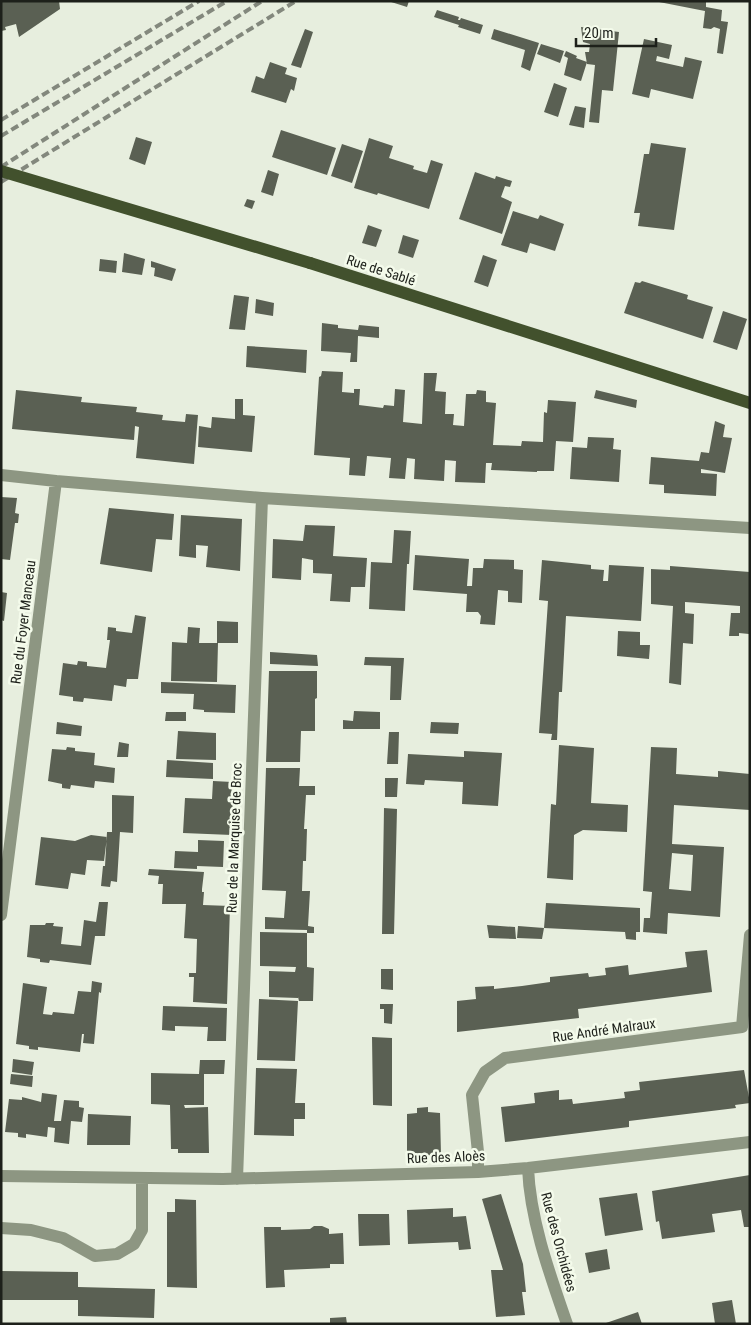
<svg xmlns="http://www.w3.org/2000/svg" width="751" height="1325" font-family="'Roboto Condensed',sans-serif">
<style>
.building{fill:#5a6053;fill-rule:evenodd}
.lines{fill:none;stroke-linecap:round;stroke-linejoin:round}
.minor{stroke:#8d9682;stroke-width:12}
.major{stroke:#42512d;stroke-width:12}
.rail{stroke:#83887d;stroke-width:4;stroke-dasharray:8 4;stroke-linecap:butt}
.major-bridge{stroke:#42512d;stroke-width:12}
.labels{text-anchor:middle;stroke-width:5;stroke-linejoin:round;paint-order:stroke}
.street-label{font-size:14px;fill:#1d201a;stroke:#f4fbeb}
</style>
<rect width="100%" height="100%" fill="#e7eede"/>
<!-- building -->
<path class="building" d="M1,1H59L60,9L19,37L16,24L5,27L6,30L1,31Z
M388,1H409L407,7Z
M654,1H706V7L722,10L721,21L728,22L723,54L717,53L720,29L714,27L711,29L703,28L705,11Z
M437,10L459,17L458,20H460L461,18L483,25L480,34L458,27L459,25L434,17Z
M581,27L619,32L613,91L602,90L599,123L589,122L595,65L587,64L585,52H589L590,44L583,42Z
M305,29L313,32L301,68L291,65Z
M494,29L539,43L530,71L521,67L525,50L491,39Z
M644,39L672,45L669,59L657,56L656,61L683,67L685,57L702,61L693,99L651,89L649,98L632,94Z
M541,44L564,51L560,63L537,54Z
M566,51L577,56L576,58L587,62L581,81L564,75L568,58L564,56Z
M270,62L287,68L285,74L297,78L294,91L291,89L286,103L251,92L256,76L264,79Z
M554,83L567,88L558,117L544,112Z
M575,106L586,108L584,128L569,125Z
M281,130L336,148L327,175L272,157Z
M136,137L152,142L145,165L129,159Z
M369,138L393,146L389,158L414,166L413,169L427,173L431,160L443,164L429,209L378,193L377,195L354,188Z
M651,143L686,148L674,230L638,226L640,213H634L637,197L644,154H649Z
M342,144L363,151L352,183L331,176Z
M268,170L279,174L273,196L261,192Z
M475,172L495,179L496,176L512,181L510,187L505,186L501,197L512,202L502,234L459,219Z
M247,199L255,201L252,209L244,206Z
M513,211L538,219L540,215L564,224L555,251L530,243L527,253L501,245Z
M368,225L382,230L376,247L362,243Z
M403,235L419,240L413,258L398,253Z
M124,253L145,259L142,275L122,272Z
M483,255L497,260L488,287L474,282Z
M100,259L117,261L116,273L99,271Z
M151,261L176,269L172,281L154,276L155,268L151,267Z
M642,281L688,295L687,299L713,307L703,339L624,313L635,282L640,283Z
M234,295L249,297L245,330L229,329Z
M256,299L274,303L273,316L255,313Z
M723,311L747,319L737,350L713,342Z
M322,323L338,325V328L358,330L359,325L379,327V338L358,336L357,362H350L351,353L321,351Z
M247,346L307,350L306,373L246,367Z
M322,371L343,372L342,392L354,393V389H360L359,405L383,408L384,405L394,406L395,389L405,390L403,422L422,424L424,373H437L435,391L446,392L445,414H454L453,425L464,426L466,394H476L477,390L486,391V402L496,403L493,445L521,446L522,441L543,442L544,412L547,413L548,400L576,402L573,442L556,441L554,471H537V472L491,470L492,463H486L485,483L455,482L456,461L445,460L444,481L414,479L415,459L407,458L405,479L389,478L391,458L367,456L365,476L349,475L350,458L314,455L319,377L321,376Z
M16,390L82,397L81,402L137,407L136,412L163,415L162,420L185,422L186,414L198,415L194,464L136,458L139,427L135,426L134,440L12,429Z
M596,390L637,400L636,408L594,398Z
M235,399H243V415L255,416L252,452L198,447L199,426L211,428L212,417L235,419Z
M715,421L725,425L723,437L732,438L725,473L701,469V473L717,474L716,496L664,493V485L649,484L651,457L699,461L701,452L709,453Z
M588,437L614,438L613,449L621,450L619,482L570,479L572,447L587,448Z
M1,497L17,498L15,513L19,514L18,523H15L10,560L1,559Z
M109,508L174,514L172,540L156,539L152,572L100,564Z
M181,515L242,519L240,571L206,567L208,546L196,545V558L179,556Z
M305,525L335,526L333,556L367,558L365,587H351L350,602L330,601L332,574L313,573V560L302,558L301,580L272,578L273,539L303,541Z
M394,530L411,531L409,564H407L405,611L369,609L371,562L392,563Z
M415,555L469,559L467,586H472L473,568H483L484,559L514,560V569L523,570L522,603L508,602V591L498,590L495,625L480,624L481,616L478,612H466L467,594L413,590Z
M542,560L591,565V569L604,570L603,581H608L609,565L644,567L641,621L566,616L562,692H559L557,740H551L552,734L539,733L548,601L539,600Z
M670,566L750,572L749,634L739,633V636H729L731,613H740V606L685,602V613L694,614L693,644L683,643L681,685L669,683L673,606L651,604V569L670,570Z
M1,592L7,593L4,621L1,620Z
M135,615L146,617L138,679H127L126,687L114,685L112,701L84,698L83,702L73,701V697L59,695L63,663L77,665L78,661L87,662V666L106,668L110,640H107L108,627L116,628V631L132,633Z
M217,621L238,622V643H218L217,682L171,681L172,642L187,643L188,627L200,628L199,643H217Z
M618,631L640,632V645H650L649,659L617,656Z
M270,652L317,655L318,666L270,664Z
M365,657L404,658L401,700H390L391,666L364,665Z
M269,671H317V698L315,699V731H301L300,762H266Z
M161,682L236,685L235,713L204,712V710L193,709L194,694L161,693Z
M354,711L380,712V729H343V720L353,721Z
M166,712H186V721H165Z
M57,722L82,726L81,736L56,734Z
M431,722L459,723L458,734L430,733Z
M178,731L216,733V760L176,759Z
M389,732H399L398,764H387Z
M119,742L129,744L128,757H117Z
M559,745L594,748L591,803L628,805L627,832L583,830L574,835L573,880L547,878L551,804L556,805Z
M67,747L75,748V751L95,753L94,765L115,768L114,783L95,781L94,788L71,785L70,789L62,788V784L48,781L52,749L66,750Z
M651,747L677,748L676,774L718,777V771L750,774V810L674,805L672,844L724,847L720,917L668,913L667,934L643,932L644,918H650L652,892L643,891ZM672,853L693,855L691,891L669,889Z
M464,751L502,753L498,806L462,804L463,782L425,780L424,785L406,784L408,754L464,757Z
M167,760L213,763V779L166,777Z
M266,768H300L299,786H315V795H306L304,829H307L306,861H303L302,891H310L308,926L314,927V933H307V930L265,929V917L284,918L286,891L262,890Z
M385,778H398L397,797H385Z
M213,781L232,782L231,800L233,799L232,835L183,833L185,798L212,799Z
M112,795L134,796L133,833L120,832L117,882L111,881L110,887L101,886L103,866H105L107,832H112Z
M384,808L397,809L394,934H382Z
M91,835L107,837L104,861L87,860L85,875L71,873L68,889L35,885L41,837L75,841Z
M198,840L224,841L223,867L197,866V869L174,868L175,851L198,852Z
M149,869L204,872L202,889V892H204L203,905L230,906L227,1004L193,1002L194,977H189V973H196L197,939L184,938L186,904H162L163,884H158L159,876L148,875Z
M99,902H108L105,936H95L91,965L50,960L49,963L40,962V959L27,957L30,925H45L46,923H54L53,926L63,927L61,944L81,946L84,920L96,922Z
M546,903L640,908V932H636V940L626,939L625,932L544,928Z
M487,925L515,927L516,939L489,938Z
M518,926L544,928L542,939L517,938Z
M260,932L307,933V967L314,968L313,1001H299L298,997V998L269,997V971L295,972L296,967L260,966Z
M707,950L712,992L578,1009L579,1018L457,1032V1001L476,999L475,987L494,986V989L522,986L550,982V977L588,973L589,977L606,975L605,968L628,965L629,975L687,967L685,952Z
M381,969H393V990L381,989Z
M92,981L102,983L101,993L99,992L94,1044L83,1043L84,1034H82L80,1052L38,1047V1050L29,1049V1046L16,1044L23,983L47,987L43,1014L52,1015L53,1012L74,1014L78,991L91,992Z
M259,999L298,1001L295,1061L257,1060Z
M380,1004H393L392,1024L384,1023V1009H380Z
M163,1006L227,1008L226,1041H207L208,1027L175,1026V1031L162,1030Z
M372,1037L392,1038V1106L373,1105Z
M13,1059L34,1062L32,1075L12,1072Z
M200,1060H225L224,1074H204V1105H184L185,1108L208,1107L209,1153H178V1149H171L170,1105L151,1104V1073L199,1074Z
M256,1068L297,1069L295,1103H305V1119H294V1136L254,1135Z
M744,1070L750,1103L735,1105L736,1108L629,1121V1127L505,1142L501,1107L535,1103L534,1093L559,1090V1100L572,1099L573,1104L625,1098L624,1092L640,1090L639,1082Z
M11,1074L33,1076L32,1087L10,1084Z
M42,1093L57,1095L54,1121H61L64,1100L79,1101V1107L84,1108L82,1122L71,1121L69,1144L54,1142L55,1128L48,1127L47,1137L26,1134V1138L18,1137V1133L5,1132L9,1099L22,1100V1097L41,1102Z
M428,1107V1112L440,1113L441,1155L407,1156V1114L417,1113V1108Z
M88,1114L131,1116L130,1145H87Z
M750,1175V1227H744L741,1210L712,1214L715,1232L662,1239L659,1221L656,1222L652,1191Z
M637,1193L643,1230L605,1236L599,1198Z
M501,1194L523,1264L526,1292H522L525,1315L496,1317L491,1270H503L482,1199Z
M175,1199L196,1200L197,1288L167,1287V1212H175Z
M453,1208V1217L466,1216L471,1249L459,1250L458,1242L408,1244L407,1210Z
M358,1214H389L390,1245L359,1246Z
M314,1226H322L329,1229V1234L343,1233L344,1264H330V1268L284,1270L285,1287L266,1288L264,1227H281V1230L310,1229Z
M607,1249L610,1269L589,1273L585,1253Z
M1,1271L78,1272V1287L155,1289L154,1318L78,1316V1300H1Z
M732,1300L736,1324H715L712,1303Z
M638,1312L642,1324H606V1323Z
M346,1317L347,1324H330V1318Z"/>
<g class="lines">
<!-- minor -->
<path class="minor" d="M1,475L56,481L262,498L750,528
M1,915L56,481
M528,1168C530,1220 550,1275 567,1324
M478,1172V1152L472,1095L485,1072L505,1058L742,1027L750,935
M1,1176L223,1179L478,1172L528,1168L750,1142
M237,1179L262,498
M1,1228L31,1230L63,1238L95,1256L117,1254L134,1244L142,1230V1178"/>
<!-- major -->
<path class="major" d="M310,263L750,403"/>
<!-- rail -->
<path class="rail" d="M1,120L199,1
M1,136L227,1
M1,167L262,1
M1,182L296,1"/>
<!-- major-bridge -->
<path class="major-bridge" d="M1,171L310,263"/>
</g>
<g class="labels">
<!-- street labels -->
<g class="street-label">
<text transform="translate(381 270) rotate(18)" y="5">Rue de Sablé</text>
<text transform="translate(23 622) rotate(-83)" y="5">Rue du Foyer Manceau</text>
<text transform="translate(234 838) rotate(-88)" y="5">Rue de la Marquise de Broc</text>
<text transform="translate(604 1030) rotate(-8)" y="5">Rue André Malraux</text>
<text transform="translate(446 1157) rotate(-2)" y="5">Rue des Aloès</text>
<text transform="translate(559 1242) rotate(75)" y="5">Rue des Orchidées</text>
</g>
</g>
<!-- border -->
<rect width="751" height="1325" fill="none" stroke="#1d201a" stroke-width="5"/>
<!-- scale -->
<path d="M576 38v8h80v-8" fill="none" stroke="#1d201a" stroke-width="2.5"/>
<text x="584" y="38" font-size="15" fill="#1d201a" stroke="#f4fbeb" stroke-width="4" paint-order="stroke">20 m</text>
</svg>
